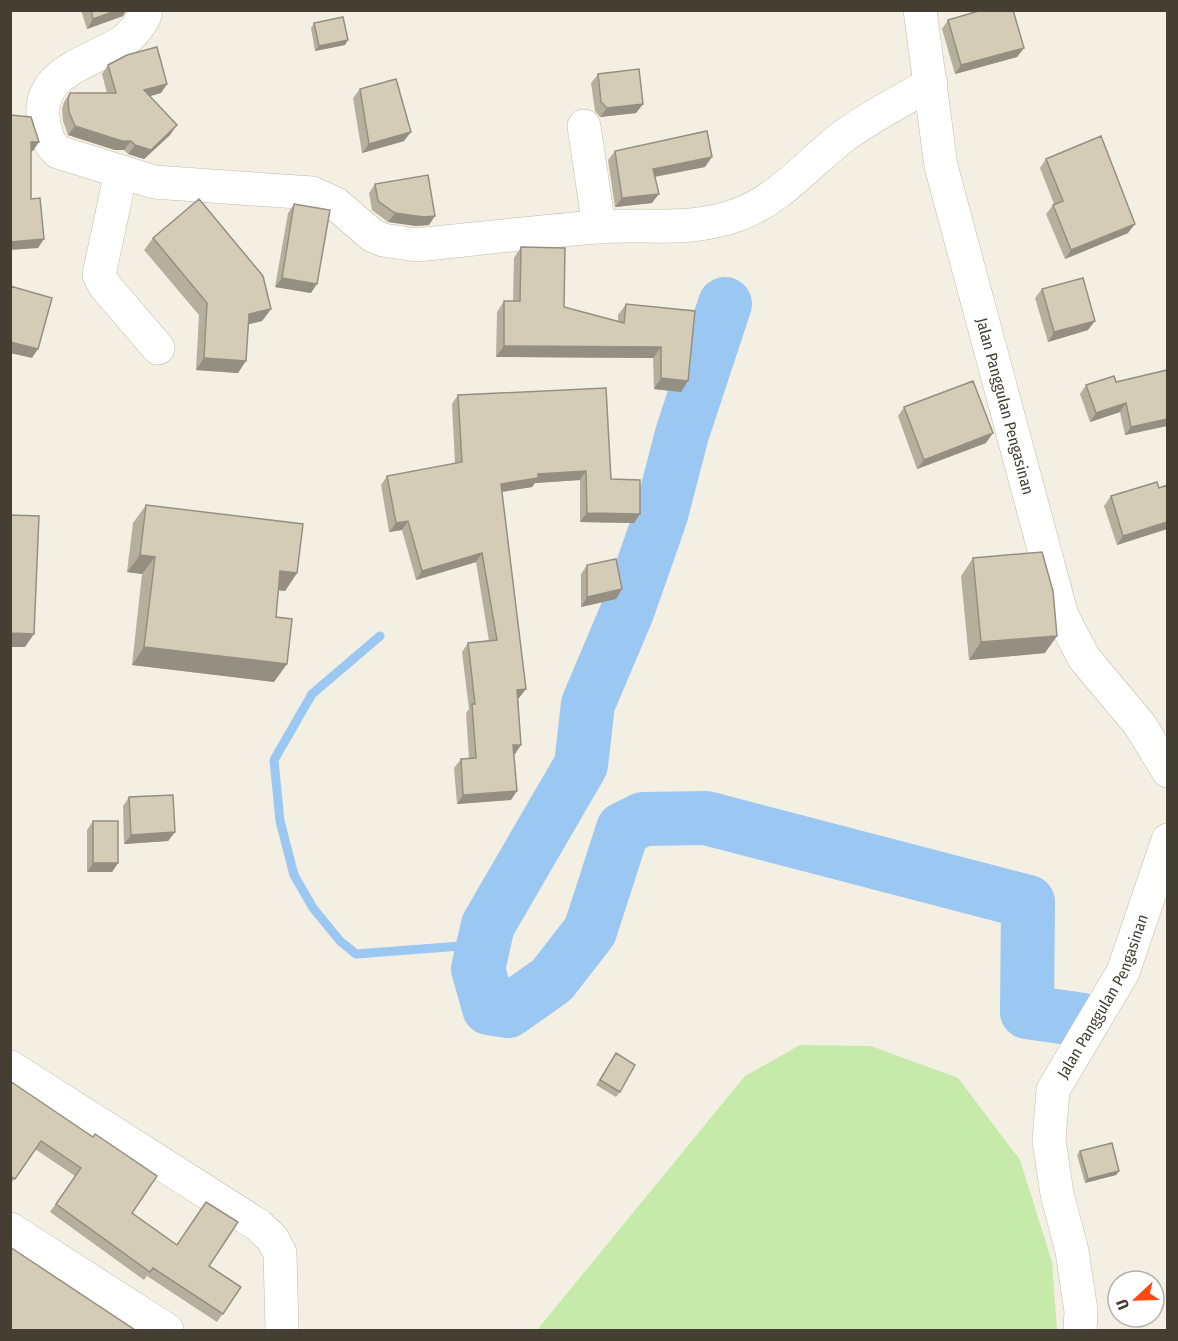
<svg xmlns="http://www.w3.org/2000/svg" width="1178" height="1341" font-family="'Fira Sans Condensed',sans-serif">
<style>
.green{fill:#c6eaa9}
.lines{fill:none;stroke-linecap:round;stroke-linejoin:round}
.stream{stroke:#9bc7f3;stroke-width:9}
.river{stroke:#9bc7f3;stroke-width:54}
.minor-casing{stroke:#c1bba8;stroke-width:34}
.minor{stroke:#fff;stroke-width:33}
.wall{fill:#b7af9e}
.shaded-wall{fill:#958f81}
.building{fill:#d5ccb8;stroke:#958f81;stroke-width:1.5}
.labels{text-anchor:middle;stroke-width:4.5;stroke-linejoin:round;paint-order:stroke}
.street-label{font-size:16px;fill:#453f33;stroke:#fff}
</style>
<rect width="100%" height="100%" fill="#f3efe3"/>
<!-- green -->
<path class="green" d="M800,1045L871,1046L958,1078L1020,1160L1052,1262L1057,1330H537L745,1076Z"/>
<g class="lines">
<!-- stream -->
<path class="stream" d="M380,636L312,694L274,760L280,821L294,875L313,908L340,941L356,954L461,946L478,969"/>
<!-- river -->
<path class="river" d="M725,304L682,434L661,515L627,612L588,704L581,765L488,925L478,969L489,1008L508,1011L552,980L590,931L623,829L643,819L706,818L1028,902L1027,1012L1083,1020"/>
<!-- minor casing -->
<g class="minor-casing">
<g id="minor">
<path d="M144,10L145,15C139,26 133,35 122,42C88,64 34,72 44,124C47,136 48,143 58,152L154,182L312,193L336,204L372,235L383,240L416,245C476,239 536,232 596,227C648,223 688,233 740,214C780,199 812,160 845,135C872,116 902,100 931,84"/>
<path id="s1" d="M920,10L941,166L1062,616L1084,658L1140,725L1168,771"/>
<path d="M584,126L599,227"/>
<path d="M121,172L99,275L105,286L158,348"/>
<path d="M10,1067L258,1225L272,1238L280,1253L282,1330"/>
<path d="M10,1229L167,1330"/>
<path id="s2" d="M1080,1330L1081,1311L1072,1251L1057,1194L1049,1140L1053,1090L1123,972L1168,840"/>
</g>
</g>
<!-- minor -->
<use href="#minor" class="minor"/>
</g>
<!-- wall -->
<path class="wall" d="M81,10H126L123,16L87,29Z
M948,20L1024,48L1017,57L955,74L942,29Z
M314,23L345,45L315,51L311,28Z
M108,65L167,84L161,93L149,96L170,135L144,159L128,154L124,150H115L68,135L63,121L62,109L64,102L70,93H107L102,74Z
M598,74L643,104L636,113L600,117L595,111L591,83Z
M360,89L404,141L362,153L353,98Z
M615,151L705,167L655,177L652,203L615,207L608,160Z
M1046,159L1128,233L1065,259L1046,214L1053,205L1054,204L1040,168Z
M375,184L429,225L416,226L388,222L372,210L369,193Z
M294,204L311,293L275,287L288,213Z
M153,238L271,309L262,321L249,324L238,373L196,370L199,315L144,250Z
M521,247L564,307L618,321V315L626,304L695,311L681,392L654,389L653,358L496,357L497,312L504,301H513L514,258Z
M1042,289L1088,330L1048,342L1035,298Z
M1116,382L1167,426L1125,435L1120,412L1090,422L1080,394L1086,385Z
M458,395L611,479L640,514L634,523L580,522V480L535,483L532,487L502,492L519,698H518L521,745L514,754L511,800L457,804L454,768L461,759H469L466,713L469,709L462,652L468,643L489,641L476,562L416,580L402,530L389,532L381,485L387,476L455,464L452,404Z
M904,407L986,443L917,469L898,416Z
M1167,485V529L1117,545L1104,506L1111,496L1159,488Z
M146,505L297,573L285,591L278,590L276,617L274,682L132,665L142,574L127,572L133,523Z
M973,558L1045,653L969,660L961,576Z
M587,565L616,599L581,607V574Z
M129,797L175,832L168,841L124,844L123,806Z
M93,821L118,863L112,872H87V830Z
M613,1058L620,1092L616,1097L596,1085Z
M10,1081L132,1213L177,1245L241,1287L217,1322L147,1276L144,1280L50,1212L75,1176L35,1149L10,1185Z
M1080,1151L1119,1171L1116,1175L1085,1183L1077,1155Z"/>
<!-- shaded-wall -->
<path class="shaded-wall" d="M118,10H126L123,16L87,29L93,19Z
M348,40L345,45L315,51L319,46Z
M1024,48L1017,57L955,74L961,65Z
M167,84L161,93L137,100L144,90Z
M643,104L636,113L600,117L607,108Z
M177,125L170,135L144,159L128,154L135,145Z
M75,126L131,141L124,150H115L68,135Z
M411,132L404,141L362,153L369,144Z
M31,142H39L33,151H25Z
M712,157L705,167L647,178L653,169Z
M659,194L652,203L615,207L622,198Z
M395,213L435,216L429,225L416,226L388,222Z
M1135,224L1128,233L1065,259L1071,250Z
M44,239L38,248L10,250V242Z
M282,278L317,284L311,293L275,287Z
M271,309L262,321L241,326L249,314Z
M1095,321L1088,330L1048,342L1054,332Z
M10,342L38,349L32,358L10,353Z
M504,346L661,347L653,358L496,357Z
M204,358L246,361L238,373L196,370Z
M661,378L688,381L681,392L654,389Z
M1126,403L1120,412L1090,422L1096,413Z
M1167,419V426L1125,435L1131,427Z
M993,433L986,443L917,469L924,460Z
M586,471L580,480L535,483L532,487L494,493L501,484L538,474Z
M587,513L640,514L634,523L580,522Z
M408,521L402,530L389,532L396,523Z
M1167,522V529L1117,545L1123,536Z
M482,553L476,562L416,580L422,571Z
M140,555L155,557L142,574L127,572Z
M280,571L297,573L285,591L268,589Z
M622,589L616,599L581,607L587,597Z
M10,633L34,634L25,647H10Z
M1057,636L1045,653L969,660L981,642Z
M144,647L287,664L274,682L132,665Z
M526,689L519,698L511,699L517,690Z
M513,745H521L515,754H507Z
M517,791L511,800L457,804L463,795Z
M175,832L168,841L124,844L131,835Z
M93,863H118L112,872H87Z
M1119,1171L1116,1175L1085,1183L1088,1179Z"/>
<!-- building -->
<path class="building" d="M91,10H118L93,19Z
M982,10H1013L1024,48L961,65L948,20Z
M343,17L348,40L319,46L314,23Z
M157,47L167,84L144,90L177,125L151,150L135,145L131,141H122L75,126L69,112L68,99L70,93H116L108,65L127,55Z
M639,69L643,104L607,108L601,102L598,74Z
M396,79L411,132L369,144L360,89Z
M10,115L31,117L39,142H31V199L40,198L44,239L10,242Z
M707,131L712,157L653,169L659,194L622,198L615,151Z
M1101,136L1135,224L1071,250L1053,205L1063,201L1046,159Z
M428,175L435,216L423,217L395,213L378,201L375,184Z
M199,199L263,276L271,309L249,314L246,361L204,358L207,303L153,238Z
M294,204L330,210L317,284L282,278Z
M521,247L565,248L564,307L624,323L626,304L695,311L688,381L661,378V347L504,346V301H520Z
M1083,278L1095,321L1054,332L1042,289Z
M10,286L52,298L38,349L10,342Z
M1167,370V419L1131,427L1126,403L1096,413L1086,385L1114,376L1116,382Z
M973,381L993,433L924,460L904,407Z
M606,388L611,479L640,480V514L587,513L586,471L538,474V478L501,484L526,689L517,690L521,745H513L517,791L463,795L461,759L476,758L472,704H475L468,643L497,640L482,553L422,571L408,521L396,523L387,476L462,462L458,395Z
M1157,482L1159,488L1167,485V522L1123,536L1111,496Z
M146,505L303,524L297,573L280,571L276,617L292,619L287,664L144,647L155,557L140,555Z
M10,515L39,516L34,634L10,633Z
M1042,552L1053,591L1057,636L981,642L973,558Z
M616,559L622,589L587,597V565Z
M173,795L175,832L131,835L129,797Z
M93,821H118V863H93Z
M616,1053L635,1065L620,1092L600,1080Z
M10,1081L93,1137L95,1134L157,1176L132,1213L177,1245L206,1202L238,1222L209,1266L241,1287L223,1314L153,1268L150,1272L56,1204L81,1168L41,1141L15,1179L10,1176Z
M1112,1143L1119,1171L1088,1179L1080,1151Z
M10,1247L135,1330H10Z"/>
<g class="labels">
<!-- street labels -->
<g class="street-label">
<text dy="6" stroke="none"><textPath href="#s1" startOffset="406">Jalan Panggulan Pengasinan</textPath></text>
<text dy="6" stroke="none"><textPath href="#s2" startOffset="350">Jalan Panggulan Pengasinan</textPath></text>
</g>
</g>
<!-- border -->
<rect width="1178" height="1341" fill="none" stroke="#453f33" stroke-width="24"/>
<!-- north arrow -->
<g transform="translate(1136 1299) rotate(248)"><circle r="28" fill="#ffffff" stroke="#b5b2ad" stroke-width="1.5"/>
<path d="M0-4.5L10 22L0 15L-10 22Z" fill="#ff490e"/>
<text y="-9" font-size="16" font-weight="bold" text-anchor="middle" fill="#453f33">U</text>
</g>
</svg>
